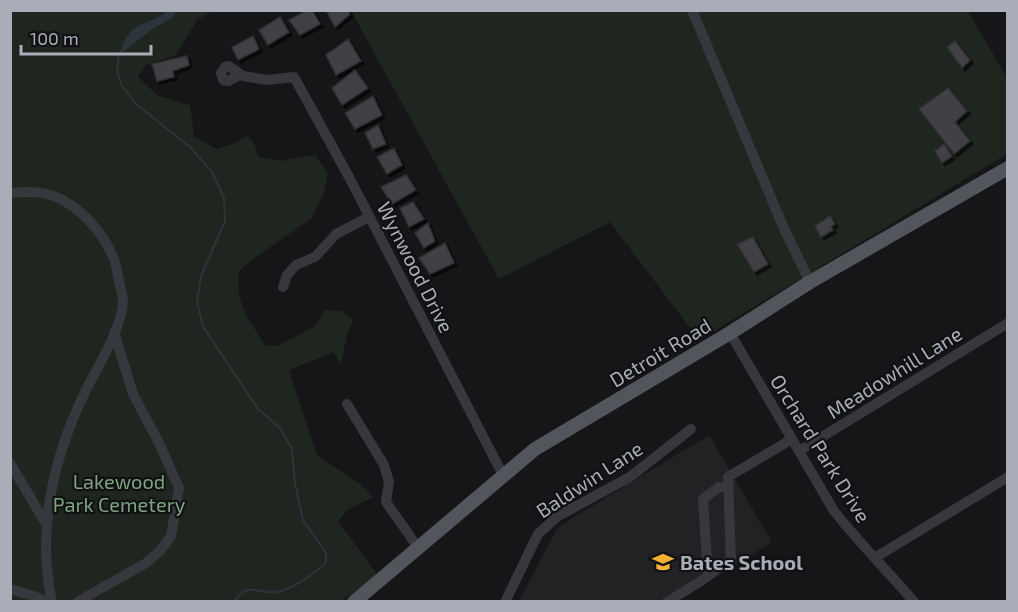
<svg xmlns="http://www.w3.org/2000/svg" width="1018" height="612" viewBox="0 0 1018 612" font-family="'Exo 2',sans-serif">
<defs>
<filter id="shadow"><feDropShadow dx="3" dy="3" stdDeviation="0" flood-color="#0009"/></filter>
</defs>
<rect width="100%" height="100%" fill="#161618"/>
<!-- built -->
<path fill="#222225" d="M 709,435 L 772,542 L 678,601 L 518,602 L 558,527 Z"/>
<!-- green -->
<path fill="#1e261f" d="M 11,11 L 213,11 L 197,20 L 176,55 L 146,65 L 138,77 L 157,95 L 190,105 L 194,136 L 216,149 L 232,144 L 248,136 L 255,145 L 258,157 L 280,161 L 315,155 L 328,173 L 324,193 L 311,219 L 257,256 L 239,271 C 234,301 249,320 265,345 L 277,346 L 314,327 L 325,310 L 342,311 L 353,319 L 346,339 L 341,365 L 334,352 L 289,370 L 317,455 L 360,484 L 373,497 L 347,510 L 338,521 L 378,576 L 342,601 L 11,601 Z
M 351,11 L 968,11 L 1007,78 L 1007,154 L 699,340 L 610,222 L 499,279 Z"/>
<!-- water -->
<path fill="#2c353c" d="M 168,11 L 178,11 L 170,19 L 151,30 L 119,55 C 131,18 143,29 168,11 Z"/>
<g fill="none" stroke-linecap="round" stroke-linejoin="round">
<!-- stream -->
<path stroke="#2c353c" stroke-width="2" d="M 119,54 L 117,72 L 122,86 L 136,104 L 190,147 L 212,172 L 224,198 L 225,221 L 201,276 L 197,302 L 203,327 L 258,409 L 280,428 L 292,449 L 295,483 L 303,520 L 326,553 L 326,563 C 312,574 298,586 281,591 C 262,598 249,578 234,602"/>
</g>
<!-- building -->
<path fill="#404145" stroke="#303034" stroke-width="1.5" filter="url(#shadow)" d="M 308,10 L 312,10 L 320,24 L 300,35 L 289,20 Z
M 326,10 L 348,10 L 350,14 L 335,27 Z
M 280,17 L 289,32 L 268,45 L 259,30 Z
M 253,36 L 259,49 L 238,60 L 232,47 Z
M 348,39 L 361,61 L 336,75 L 326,55 Z
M 955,41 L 970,60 L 962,68 L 947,47 Z
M 187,56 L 189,65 L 173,71 L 174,77 L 157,81 L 152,64 Z
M 355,70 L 368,88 L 342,105 L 332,88 Z
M 948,88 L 967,111 L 955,122 L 970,141 L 954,154 L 919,109 Z
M 373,96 L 382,115 L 355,129 L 345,113 Z
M 378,125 L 386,144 L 373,149 L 365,133 Z
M 944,144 L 952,156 L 942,163 L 935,151 Z
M 394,148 L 402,165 L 387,174 L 377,157 Z
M 406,175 L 416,190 L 392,204 L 381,187 Z
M 413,202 L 424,219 L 409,227 L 400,208 Z
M 830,216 L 835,224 L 831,227 L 833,230 L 821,237 L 815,226 Z
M 428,223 L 435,241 L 424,248 L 415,233 Z
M 753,237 L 768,264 L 754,272 L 737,244 Z
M 445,243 L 454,263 L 430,274 L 419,258 Z"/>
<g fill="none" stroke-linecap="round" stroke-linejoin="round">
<!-- minor -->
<path stroke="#37383d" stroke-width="10" d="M 692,10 L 785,231 L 810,282
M 239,75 L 228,81 L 223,80 L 221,73 L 225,67 L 229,66 L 243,76 L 267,80 L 294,77 L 349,177 L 503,475
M 10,193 C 24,192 38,191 51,195 C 80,205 105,234 115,262 C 117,269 118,277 120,285 C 121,290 123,297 123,302 C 121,330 98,366 86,390 C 54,455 36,530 52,602
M 283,287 L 287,275 L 296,265 L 315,257 L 336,234 L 369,217
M 730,333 L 834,511 C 859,543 888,571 914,602
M 347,404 L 384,465 L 389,482 L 386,502 L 419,549
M 799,451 L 1008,323
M 10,463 L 46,524
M 876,557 L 1008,477
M 708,576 L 703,499 L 719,487 L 729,487
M 10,589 L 34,596 L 45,602
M 77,602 L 146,563 L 160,551 L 171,536 L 179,488 L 159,443 L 133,394 L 114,332
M 505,602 L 538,534 L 558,516 L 630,477 L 691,429
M 667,602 L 701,581 L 731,559 L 728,477 L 792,439"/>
<!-- major -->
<path stroke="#53555c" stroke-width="14" d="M 354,602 L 535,449 L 730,333 L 810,282 L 1008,168"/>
</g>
<!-- icons -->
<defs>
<symbol id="school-bare" viewBox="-9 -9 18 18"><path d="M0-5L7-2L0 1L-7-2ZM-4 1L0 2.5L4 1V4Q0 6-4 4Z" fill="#f2b134" stroke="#111113" stroke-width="2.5" paint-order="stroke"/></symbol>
</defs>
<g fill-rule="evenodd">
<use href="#school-bare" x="648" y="547" width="30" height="30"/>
</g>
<g text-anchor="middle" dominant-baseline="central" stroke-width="4.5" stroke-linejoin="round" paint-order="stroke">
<!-- street labels -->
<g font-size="20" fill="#a8adb8" stroke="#111113">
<text transform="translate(416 267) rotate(63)">Wynwood Drive</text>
<text transform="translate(660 352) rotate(-31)">Detroit Road</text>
<text transform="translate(894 372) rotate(-32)">Meadowhill Lane</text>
<text transform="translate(821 448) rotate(58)">Orchard Park Drive</text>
<text transform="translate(589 479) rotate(-33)">Baldwin Lane</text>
</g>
<!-- park labels -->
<g font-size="20" fill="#7fa381" stroke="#111113">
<text x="119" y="481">Lakewood<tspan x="119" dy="23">Park Cemetery</tspan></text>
</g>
<!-- poi labels -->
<g font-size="20" font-weight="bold" fill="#a8adb8" stroke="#111113" text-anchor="start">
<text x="680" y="562">Bates School</text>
</g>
</g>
<!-- border -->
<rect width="1018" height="612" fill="none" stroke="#a8adb8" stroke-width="24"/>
<!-- scale -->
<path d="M21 45v9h130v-9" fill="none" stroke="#a8adb8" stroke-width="3"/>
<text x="30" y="45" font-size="18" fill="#a8adb8" stroke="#111113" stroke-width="4.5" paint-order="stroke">100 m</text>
</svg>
